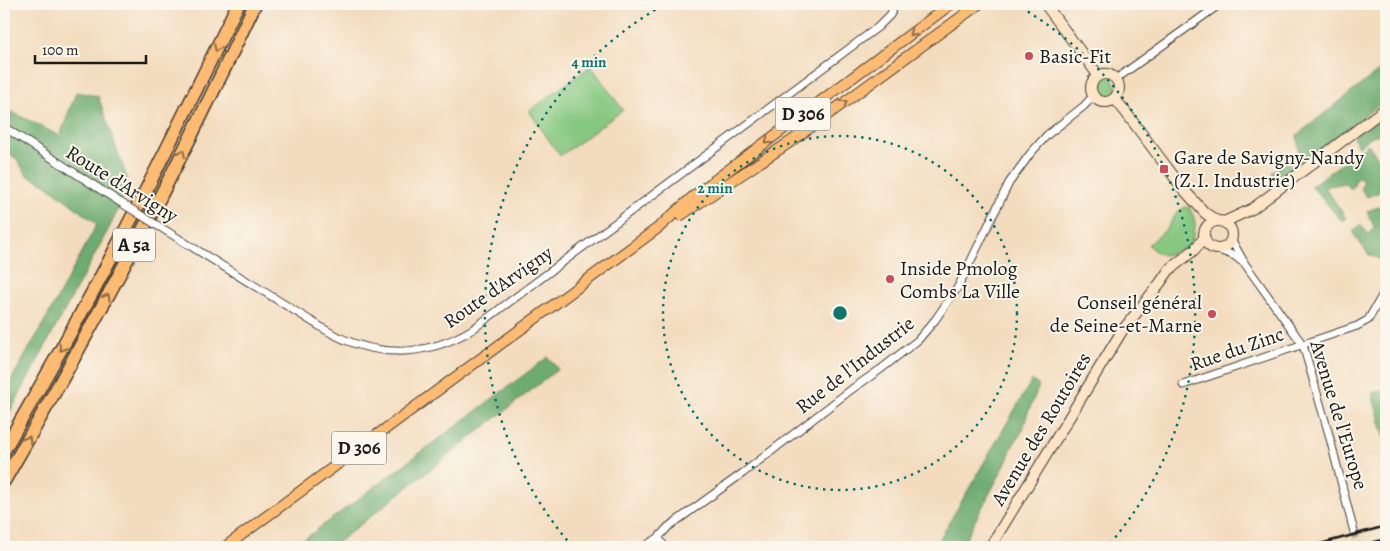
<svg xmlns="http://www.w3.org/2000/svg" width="1390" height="551" viewBox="0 0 1390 551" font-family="Alegreya,serif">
<rect width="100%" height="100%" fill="#fbf7ec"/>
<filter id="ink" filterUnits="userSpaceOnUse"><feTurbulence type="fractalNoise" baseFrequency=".02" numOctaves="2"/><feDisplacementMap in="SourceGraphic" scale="10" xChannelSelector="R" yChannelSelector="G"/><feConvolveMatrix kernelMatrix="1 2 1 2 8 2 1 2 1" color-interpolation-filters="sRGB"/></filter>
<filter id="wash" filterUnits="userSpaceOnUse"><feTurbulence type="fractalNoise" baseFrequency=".0096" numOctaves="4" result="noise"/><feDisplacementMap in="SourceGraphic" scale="20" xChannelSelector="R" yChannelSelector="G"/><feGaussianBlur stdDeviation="1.12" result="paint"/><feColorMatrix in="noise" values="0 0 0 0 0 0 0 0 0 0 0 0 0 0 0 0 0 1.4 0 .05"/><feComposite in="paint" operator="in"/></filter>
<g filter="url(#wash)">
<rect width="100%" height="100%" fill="#f3dcbd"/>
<!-- green -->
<path fill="#87c881" stroke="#52724e" d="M 591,66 L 623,110 L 560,156 L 529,111 Z
M1094 88a11 11 0 1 1 22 0a11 11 0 1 1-22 0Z
M 1185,207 L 1189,208 C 1198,221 1196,232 1189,246 C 1169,252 1166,263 1148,245 L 1167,229 L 1176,213 Z"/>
<!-- forest -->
<path fill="#6dac6f" stroke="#446446" d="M 1386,65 L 1386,100 L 1304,161 L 1276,177 L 1273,176 L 1272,172 L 1299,151 L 1297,135 Z
M 76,92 L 98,96 L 127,178 C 124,197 117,213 108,230 L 4,423 L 4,393 L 56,301 L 97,224 L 45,184 L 27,175 L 16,158 L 4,152 L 4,108 L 60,136 Z
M 1383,116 L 1386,116 L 1386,135 C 1375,132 1367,139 1359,146 L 1353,137 Z
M 1368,144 L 1386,168 L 1386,257 L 1382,260 L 1369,255 L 1354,235 L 1354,230 L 1360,225 L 1369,235 L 1374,227 L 1367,211 L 1383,205 L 1385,199 L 1382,193 L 1379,192 L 1367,197 L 1362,191 L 1361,187 L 1363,183 L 1362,179 L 1359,177 L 1355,180 L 1354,186 L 1351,189 L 1345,183 L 1325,187 L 1346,218 L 1342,221 L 1311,186 Z
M 548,357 L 558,369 L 332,547 L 294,547 Z
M 1032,380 L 1039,386 L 1027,415 L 1023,430 L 1012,447 L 1007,461 L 969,532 L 963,547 L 935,547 Z
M 1386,388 L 1386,521 L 1385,521 L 1382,516 L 1385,440 L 1372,394 Z"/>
</g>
<g filter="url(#ink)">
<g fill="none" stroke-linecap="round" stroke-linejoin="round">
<!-- street-tunnel -->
<path stroke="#c8b69d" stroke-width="7" stroke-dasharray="7 3.5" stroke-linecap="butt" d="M 1354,532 L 1358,547"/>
<defs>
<path id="street" d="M 1116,79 L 1220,4
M 4,127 L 115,199
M 168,232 L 324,329 C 372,358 424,359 473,329 L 878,27 L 890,15 L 896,4
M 1231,239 L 1245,264 L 1303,345 L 1328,431 L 1354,532
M 1216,249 L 1235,256 L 1241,261
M 1183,385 L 1357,326 L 1368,320 L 1386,289
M 658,538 L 665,547
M 643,547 L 658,538 L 668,527 L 743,473 L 852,389 L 881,369 L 918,340 L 935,320 L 958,287 L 1009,183 L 1030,154 L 1047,135 L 1084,106 L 1093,96"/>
<path id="secondary" d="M 1045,4 L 1098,75
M1091 88a14 14 0 1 1 28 0a14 14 0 1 1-28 0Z
M 1115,99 L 1124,110 L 1184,190 L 1205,213 L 1217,221
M1204 235a14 14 0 1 1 28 0a14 14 0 1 1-28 0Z
M 1224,222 L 1252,209 L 1386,108
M 990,547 L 1122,331 L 1160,283 L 1169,270 L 1194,250 L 1204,238"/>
<path id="primary" d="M 681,215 L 793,140 L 979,4
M 225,547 L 658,228 L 695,195 L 951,4"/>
<path id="highway" d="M 4,450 C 43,382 82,314 118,244 C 160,165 199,84 238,4
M 4,481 C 94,326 179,167 255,4"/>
</defs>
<!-- street casing -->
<use href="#street" stroke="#3c3934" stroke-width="9"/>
<!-- secondary casing -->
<use href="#secondary" stroke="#3c3934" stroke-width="12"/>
<!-- primary casing -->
<use href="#primary" stroke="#3c3934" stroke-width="12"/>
<!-- highway casing -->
<use href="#highway" stroke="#3c3934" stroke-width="15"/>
<!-- street -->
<use href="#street" stroke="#fff" stroke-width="7"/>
<!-- secondary -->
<use href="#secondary" stroke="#ffe4c6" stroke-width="10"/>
<!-- primary -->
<use href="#primary" stroke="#ffbb71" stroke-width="10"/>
<!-- highway -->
<use href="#highway" stroke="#ffbb71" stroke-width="12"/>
<!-- rail -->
<path stroke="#1c1c1c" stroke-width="2.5" d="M 1309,547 L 1386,526
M 1356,547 L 1386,539"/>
<defs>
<path id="street-bridge" d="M 115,199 L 168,232"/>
</defs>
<!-- street-bridge casing -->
<use href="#street-bridge" stroke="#3c3934" stroke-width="9" stroke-linecap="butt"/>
<!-- street-bridge -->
<use href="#street-bridge" stroke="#fff" stroke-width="7"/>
</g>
<!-- one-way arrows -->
<defs><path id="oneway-chevron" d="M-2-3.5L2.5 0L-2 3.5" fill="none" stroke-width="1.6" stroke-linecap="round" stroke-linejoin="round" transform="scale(1.25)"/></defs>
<g stroke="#8e6c46">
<use href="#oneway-chevron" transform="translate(912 33) rotate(143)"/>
<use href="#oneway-chevron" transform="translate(217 48) rotate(116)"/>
<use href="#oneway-chevron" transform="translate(844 103) rotate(-37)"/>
<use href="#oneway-chevron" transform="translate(768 141) rotate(143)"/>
<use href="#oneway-chevron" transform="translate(182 153) rotate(-63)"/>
<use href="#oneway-chevron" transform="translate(107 297) rotate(-62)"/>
<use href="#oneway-chevron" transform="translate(62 348) rotate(120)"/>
<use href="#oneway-chevron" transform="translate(28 439) rotate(-60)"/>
</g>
</g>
<!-- distance rings -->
<g fill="none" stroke="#0f766e" stroke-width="2.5" stroke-dasharray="2.5 5">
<circle cx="840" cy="313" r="177"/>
<path d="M572 546A355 355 0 0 1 665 4M1015 4A355 355 0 0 1 1108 546"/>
</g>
<!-- markers -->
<g fill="#d1495b" stroke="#fbf7ec" stroke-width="2">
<circle cx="1029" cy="56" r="5"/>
<rect x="1159" y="164" width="10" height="10" rx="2.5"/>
<circle cx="890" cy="279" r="5"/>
<circle cx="1212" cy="314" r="5"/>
</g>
<g text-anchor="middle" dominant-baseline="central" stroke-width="4" stroke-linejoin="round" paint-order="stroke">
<!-- shield labels -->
<g fill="#fbf7ec" stroke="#5f5e5a" stroke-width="1">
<rect x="775.5" y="97.5" width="55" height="33" rx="4"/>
<rect x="113" y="228.5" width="42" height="33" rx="4"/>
<rect x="331.5" y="431.5" width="55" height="33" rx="4"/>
</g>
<g font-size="19" font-weight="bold" fill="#1c1c1c">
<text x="803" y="114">D 306</text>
<text x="134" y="245">A 5a</text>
<text x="359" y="448">D 306</text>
</g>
<!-- poi labels -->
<g font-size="20" fill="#1c1c1c" stroke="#fbf7ec" text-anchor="start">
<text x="1039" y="56">Basic-Fit</text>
<text x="1174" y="157">Gare de Savigny-Nandy<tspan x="1174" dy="23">(Z.I. Industrie)</tspan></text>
<text x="900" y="268">Inside Pmolog<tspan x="900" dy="23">Combs La Ville</tspan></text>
<text x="1202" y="302" text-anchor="end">Conseil général<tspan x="1202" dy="23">de Seine-et-Marne</tspan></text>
</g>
<!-- street labels -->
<g font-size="20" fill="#1c1c1c" stroke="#fbf7ec">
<text transform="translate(122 184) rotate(32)">Route d'Arvigny</text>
<text transform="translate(498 287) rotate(-35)">Route d'Arvigny</text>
<text transform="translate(1237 349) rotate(-19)">Rue du Zinc</text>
<text transform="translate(855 365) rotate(-38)">Rue de l'Industrie</text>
<text transform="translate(1339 415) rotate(73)">Avenue de l'Europe</text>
<text transform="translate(1041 429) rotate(-59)">Avenue des Routoires</text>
</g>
</g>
<circle cx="840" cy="313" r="8" fill="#0f766e" stroke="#fbf7ec" stroke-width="2.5"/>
<g font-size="15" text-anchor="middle" font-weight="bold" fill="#0f766e" stroke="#fbf7ec" stroke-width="4" stroke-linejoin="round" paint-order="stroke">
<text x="589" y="67">4 min</text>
<text x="715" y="193">2 min</text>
</g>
<!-- margin -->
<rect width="1390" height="551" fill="none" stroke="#fbf7ec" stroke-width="20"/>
<!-- scale -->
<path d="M35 55v8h111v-8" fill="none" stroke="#1c1c1c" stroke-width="2.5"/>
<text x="42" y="55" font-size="15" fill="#1c1c1c" stroke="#fbf7ec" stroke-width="4" paint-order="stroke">100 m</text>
</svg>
